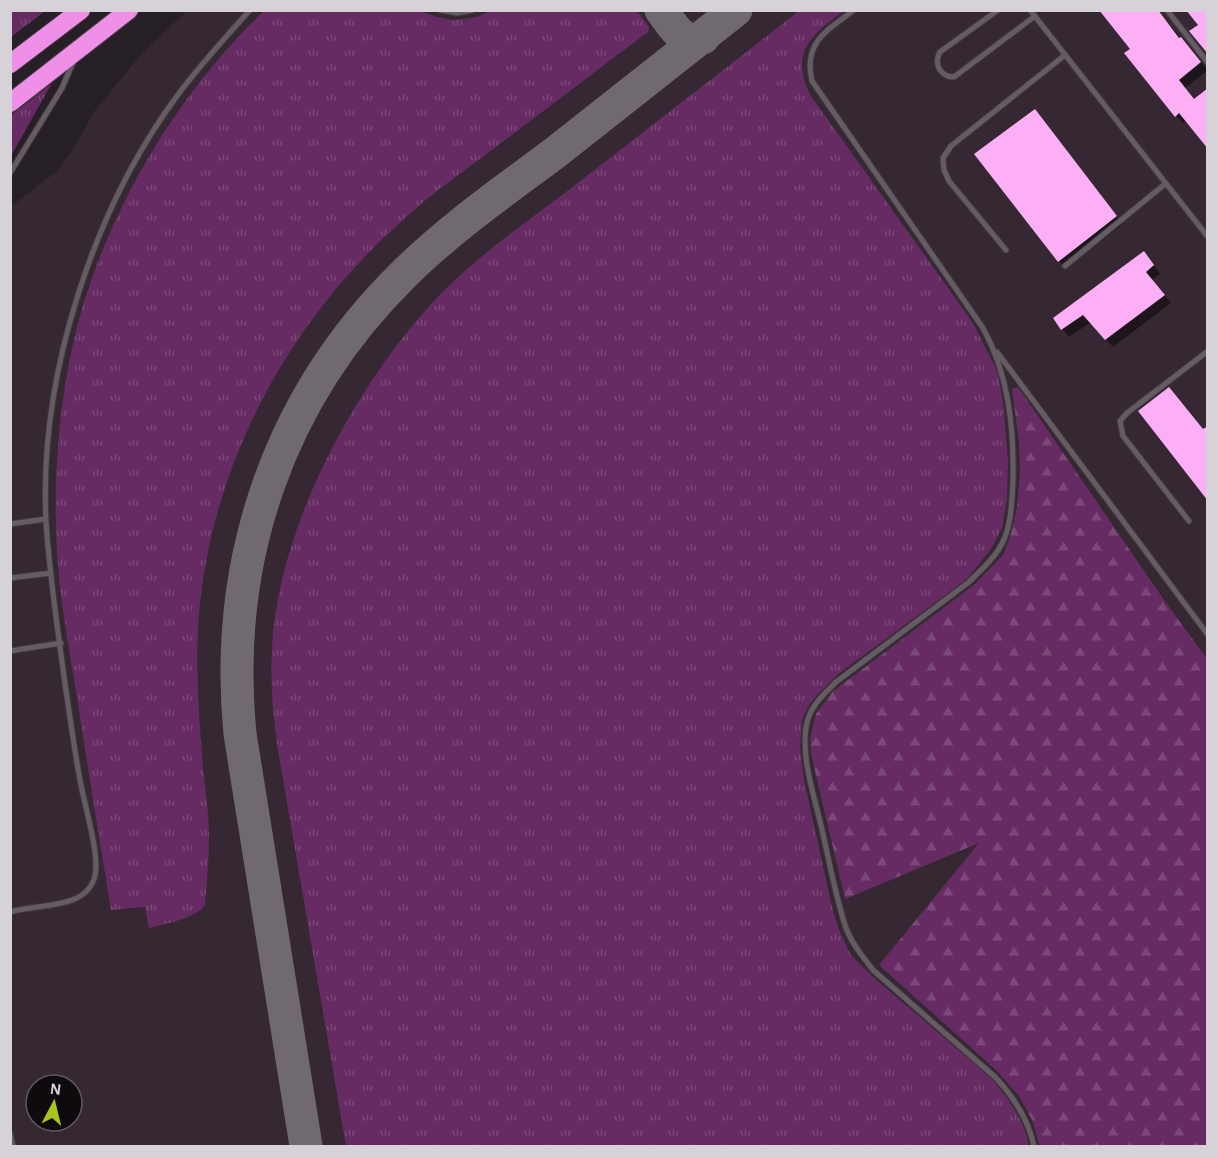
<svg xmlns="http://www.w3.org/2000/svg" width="1218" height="1157" viewBox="0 0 1218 1157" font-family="'Alegreya Sans',sans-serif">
<defs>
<pattern id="grass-tufts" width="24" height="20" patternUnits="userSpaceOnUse" patternTransform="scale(1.5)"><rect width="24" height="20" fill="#662b62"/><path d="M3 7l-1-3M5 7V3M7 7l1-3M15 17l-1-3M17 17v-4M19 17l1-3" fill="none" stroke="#7b4978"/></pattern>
<pattern id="forest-firs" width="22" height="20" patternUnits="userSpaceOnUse" patternTransform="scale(1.5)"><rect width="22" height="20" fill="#662b62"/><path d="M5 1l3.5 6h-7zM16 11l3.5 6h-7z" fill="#7b4978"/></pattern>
</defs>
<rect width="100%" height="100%" fill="#271f26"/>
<!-- built -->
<path fill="#352833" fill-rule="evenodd" d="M 188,10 L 1207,11 L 1207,1146 L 11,1146 L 11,206 L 56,172 L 75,147 L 93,113 L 143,52 ZM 36,1085 L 72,1085 L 72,1121 L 36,1121 Z"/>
<!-- grass -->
<path fill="url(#grass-tufts)" d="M 11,10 L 45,10 L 45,11 L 11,37 Z
M 800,10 L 844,11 C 810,35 789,54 811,96 L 973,323 L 998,373 L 1004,409 L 1008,461 L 1007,500 L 1002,528 L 991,549 L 967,579 L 837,675 L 817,695 L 809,705 L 802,720 L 800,747 L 804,780 L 833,911 L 841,935 L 851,955 L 873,977 L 991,1078 C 1009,1099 1024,1120 1029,1146 L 346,1146 L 278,750 C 273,716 270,683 272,649 C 277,530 354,387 434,301 C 475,257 527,222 575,185 C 650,127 725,69 800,10 Z
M 557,11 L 637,11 L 649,27 L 648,32 C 597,70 546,109 496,147 C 465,170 432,193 404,219 C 290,320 212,461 199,614 C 195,666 199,716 203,768 C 205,790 209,813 209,836 C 209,859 207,882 205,905 C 197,918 164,924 149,928 L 145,907 L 111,910 C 99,837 87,764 76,691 C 67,637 57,583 56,528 C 54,442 65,348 96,267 C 132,172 190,81 264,11 L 420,11 L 437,17 L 454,20 L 477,17 L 490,11 Z
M 52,83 L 11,156 L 11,115 Z"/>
<!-- forest -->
<path fill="url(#forest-firs)" d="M 1018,387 L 1164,600 L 1207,659 L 1207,1146 L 1040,1146 L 1032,1120 L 1019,1096 L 996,1070 L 879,965 L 979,843 L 845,899 L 811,754 L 810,738 L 816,714 L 832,692 L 975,584 L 1003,555 L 1010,537 L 1017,507 L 1020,470 L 1019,442 L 1012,389 Z"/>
<!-- shadow -->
<path fill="#0007" d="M 1157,10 L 1208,70 L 1185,88 L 1194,100 L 1187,120 L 1183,123 L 1176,116 L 1132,49 Z
M 1035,111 L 1123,224 L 1066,268 L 1059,261 Z
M 1144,253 L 1160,274 L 1152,280 L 1171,303 L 1113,347 L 1091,322 L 1069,337 L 1055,319 Z"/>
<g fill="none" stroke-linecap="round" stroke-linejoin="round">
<!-- taxiway -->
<path stroke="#706a70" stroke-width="33" d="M 661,10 C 672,24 683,47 703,38
M 306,1146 L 240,734 C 223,561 278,398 403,275 C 449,229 504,191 556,152 C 616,105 676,57 736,10"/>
</g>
<!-- building -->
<path fill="#fdaff5" d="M 1099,10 L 1158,10 L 1179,38 L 1181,37 L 1201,62 L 1179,80 L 1194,99 L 1208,88 L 1208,149 L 1179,113 L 1175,117 L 1124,53 L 1130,49 Z
M 1186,10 L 1208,10 L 1208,54 L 1189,31 L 1198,25 Z
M 1035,109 L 1117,216 L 1058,262 L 974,154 Z
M 1144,251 L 1154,265 L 1146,272 L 1165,295 L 1105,340 L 1083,315 L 1061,330 L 1053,318 Z
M 1169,387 L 1203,429 L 1208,426 L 1208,501 L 1138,411 Z"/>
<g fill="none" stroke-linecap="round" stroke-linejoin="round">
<defs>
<path id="service" d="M 440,10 L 457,13 L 473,10
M 854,10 C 826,31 803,43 812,81 L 983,328 C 1009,375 1014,428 1013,481 C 1012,497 1012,515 1007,531 C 1001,553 984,567 969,582 L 836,682 C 823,695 809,707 806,727 C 801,761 816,801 823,834 C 830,865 836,898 846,928 C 852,944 863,957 873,970 L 995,1077 C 1014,1097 1028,1119 1034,1146
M 998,10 L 940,52 C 933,64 941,77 954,77 L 1035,16
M 1030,10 L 1208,237
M 1167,10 L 1208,63
M 10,173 L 62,88 L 74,60
M 1006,250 L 949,181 L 944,170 L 943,158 L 951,146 L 1065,55
M 1065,266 L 1165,184
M 997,352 L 1208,635
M 1189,521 L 1123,436 L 1120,421 L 1127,413 L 1208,351
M 10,524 L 46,519
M 10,578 L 51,573
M 10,651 L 61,643
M 10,912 C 37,903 86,911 95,876 C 100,855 84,803 80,780 C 74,748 70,716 65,684 C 58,630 49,574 46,520 C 39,378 92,211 177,96 C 199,66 225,38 250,10
M 10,1133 L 13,1146"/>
<path id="motorway" d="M 10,64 L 81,10
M 10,103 L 129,10"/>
</defs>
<!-- service casing -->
<use href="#service" stroke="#40393f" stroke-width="7"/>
<!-- motorway casing -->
<use href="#motorway" stroke="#40393f" stroke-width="20"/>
<!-- service -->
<use href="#service" stroke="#655b63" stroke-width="5"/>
<!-- motorway -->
<use href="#motorway" stroke="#ef8fe7" stroke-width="18"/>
</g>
<!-- border -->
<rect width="1218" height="1157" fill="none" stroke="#d7d2d7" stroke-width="24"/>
<!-- north arrow -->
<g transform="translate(54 1103) rotate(7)"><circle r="28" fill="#0e0a0e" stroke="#5e5a5e" stroke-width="1.5"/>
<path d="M0-4.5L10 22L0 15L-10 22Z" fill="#a9c71a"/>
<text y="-9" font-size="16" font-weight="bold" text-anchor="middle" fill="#d7d2d7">N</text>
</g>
</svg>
